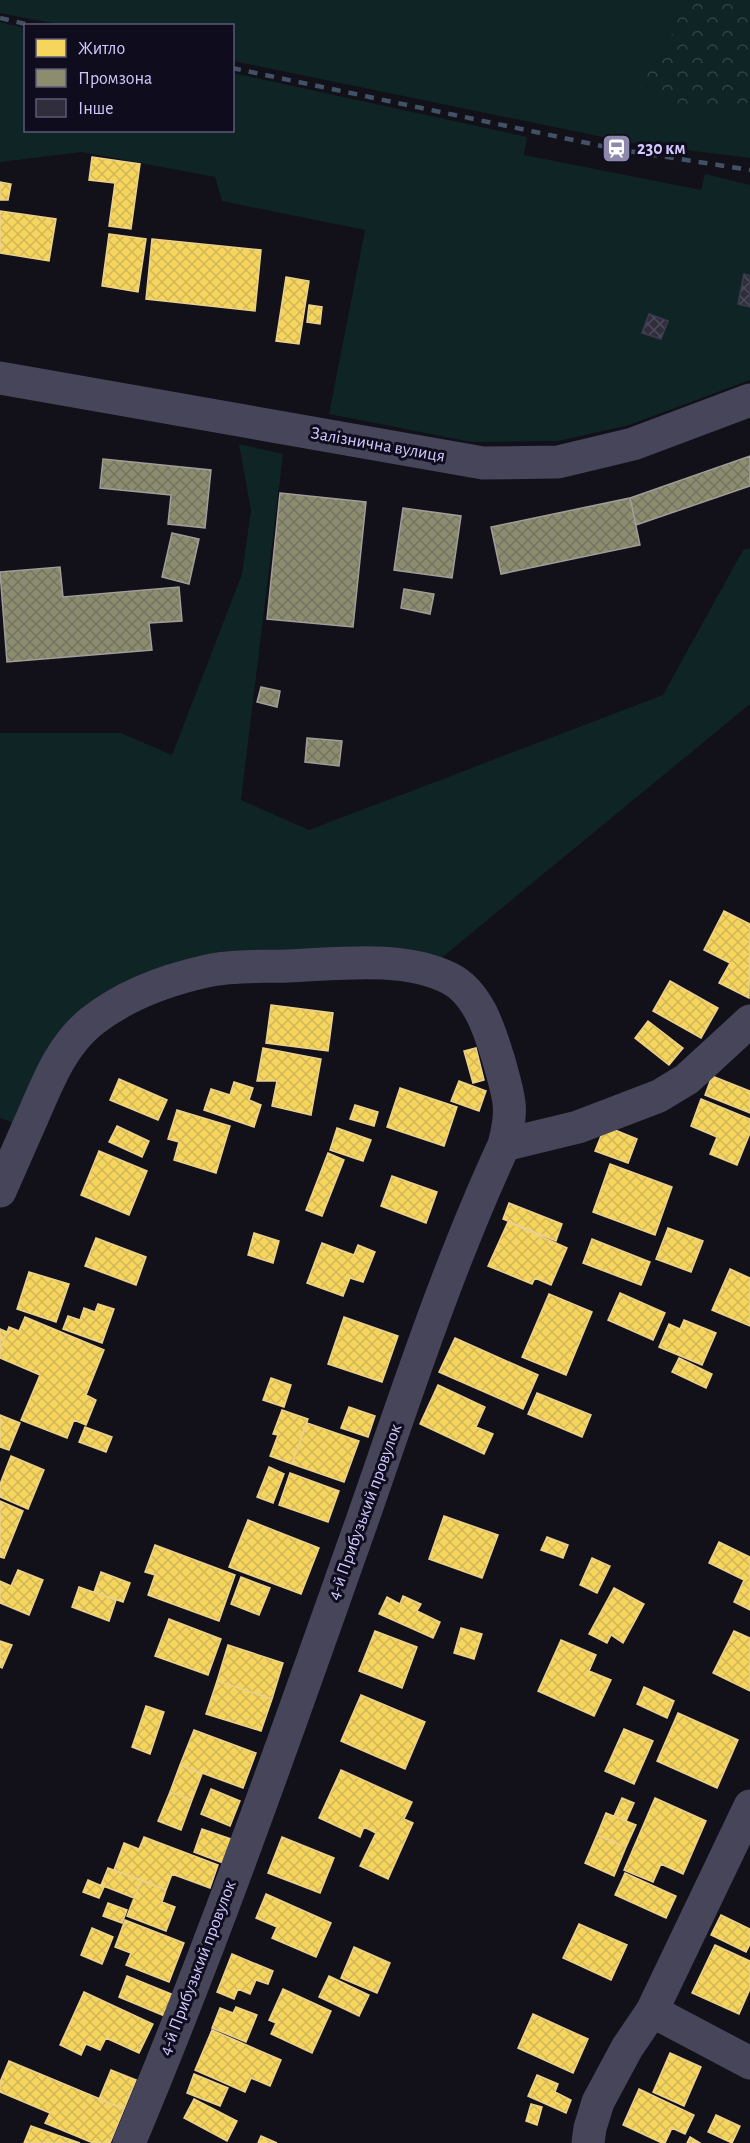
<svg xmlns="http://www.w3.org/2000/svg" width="750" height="2143" viewBox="0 0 750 2143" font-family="'Alegreya Sans',sans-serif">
<defs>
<pattern id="forest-crowns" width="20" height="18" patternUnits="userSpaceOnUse" patternTransform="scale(1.5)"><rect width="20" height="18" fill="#0f2425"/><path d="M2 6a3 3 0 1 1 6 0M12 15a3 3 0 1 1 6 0" fill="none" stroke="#314246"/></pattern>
<pattern id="homes-cross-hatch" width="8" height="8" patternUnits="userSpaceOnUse" patternTransform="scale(1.5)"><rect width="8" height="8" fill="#f6d55c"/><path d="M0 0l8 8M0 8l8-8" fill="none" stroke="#d1b659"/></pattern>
<pattern id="industry-cross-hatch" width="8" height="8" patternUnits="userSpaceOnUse" patternTransform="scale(1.5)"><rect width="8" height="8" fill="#8c8c6e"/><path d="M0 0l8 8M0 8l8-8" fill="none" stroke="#757464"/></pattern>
<pattern id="building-cross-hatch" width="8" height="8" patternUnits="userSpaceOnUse" patternTransform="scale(1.5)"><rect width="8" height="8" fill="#302d3c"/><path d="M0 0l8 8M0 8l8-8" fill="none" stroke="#4d4a59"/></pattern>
</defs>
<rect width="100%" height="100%" fill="#121019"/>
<!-- green -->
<path fill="#0f2425" d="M 0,0 L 750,0 L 750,158 L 637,144 L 233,61 L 232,26 L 62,25 L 0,13 Z
M 0,22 L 25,28 L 26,130 L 232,130 L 233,73 L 527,137 L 524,155 L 701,190 L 705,174 L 750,185 L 750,380 L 629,425 L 558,441 L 471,442 L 329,414 L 365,230 L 222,201 L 215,177 L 82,152 L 0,162 Z
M 239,444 L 283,454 L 241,800 L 309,830 L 663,695 L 743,550 L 750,548 L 750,704 L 434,964 L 390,956 L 112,999 L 19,1125 L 0,1118 L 0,733 L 121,733 L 172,755 L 242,574 L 251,510 Z"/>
<!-- forest -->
<path fill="url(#forest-crowns)" d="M 674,0 L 750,0 L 750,102 L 733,106 L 666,103 L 647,93 L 638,83 L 636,68 L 655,53 L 666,48 C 675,32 676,20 672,2 Z"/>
<!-- homes -->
<path fill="url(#homes-cross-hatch)" stroke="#ebd18d" stroke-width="1.5" d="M 92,157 L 140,164 L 131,229 L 109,226 L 115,183 L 89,180 Z
M 0,182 L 11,184 L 8,200 L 0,200 Z
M 0,211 L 56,219 L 49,261 L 0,253 Z
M 109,234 L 146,239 L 138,292 L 102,286 Z
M 152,239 L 261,250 L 255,311 L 146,299 Z
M 286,277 L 309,281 L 299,344 L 276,341 Z
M 309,305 L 322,307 L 320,324 L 307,322 Z
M 724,911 L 750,924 L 749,998 L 719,983 L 730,963 L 704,950 Z
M 670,981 L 718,1008 L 701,1038 L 653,1011 Z
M 271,1005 L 333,1013 L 328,1051 L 266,1043 Z
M 648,1021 L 683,1048 L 669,1065 L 635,1038 Z
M 263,1048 L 321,1059 L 311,1115 L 272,1106 L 277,1081 L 257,1081 Z
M 476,1048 L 484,1080 L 473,1083 L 464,1051 Z
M 712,1076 L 750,1091 L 750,1113 L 705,1095 Z
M 119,1079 L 167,1100 L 158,1120 L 110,1100 Z
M 459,1081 L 486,1091 L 479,1111 L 451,1101 Z
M 234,1082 L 253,1088 L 249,1100 L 261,1105 L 254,1127 L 204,1110 L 211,1089 L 230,1095 Z
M 400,1088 L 457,1107 L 444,1146 L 387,1127 Z
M 701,1099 L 750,1119 L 750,1133 L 737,1165 L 710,1154 L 717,1137 L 691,1126 Z
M 355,1105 L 378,1112 L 374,1126 L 350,1119 Z
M 177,1110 L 230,1126 L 216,1173 L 174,1160 L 179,1142 L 168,1139 Z
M 117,1126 L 149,1141 L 142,1157 L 109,1142 Z
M 605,1126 L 637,1139 L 628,1163 L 595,1151 Z
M 337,1128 L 371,1140 L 363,1161 L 330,1150 Z
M 99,1151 L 147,1171 L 129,1215 L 81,1195 Z
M 328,1153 L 344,1160 L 322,1216 L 306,1210 Z
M 610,1164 L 672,1187 L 655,1235 L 593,1212 Z
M 392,1176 L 437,1192 L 426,1223 L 381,1206 Z
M 509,1203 L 562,1224 L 556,1241 L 503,1219 Z
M 508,1222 L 567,1248 L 551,1285 L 535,1278 L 532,1284 L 488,1266 Z
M 668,1228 L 703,1241 L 691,1272 L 656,1259 Z
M 254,1233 L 279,1241 L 273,1263 L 248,1255 Z
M 96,1238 L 146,1257 L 136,1285 L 85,1266 Z
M 592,1239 L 650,1262 L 641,1285 L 583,1263 Z
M 322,1243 L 354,1255 L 358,1245 L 375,1252 L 363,1282 L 350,1278 L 343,1296 L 307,1283 Z
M 730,1269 L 750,1278 L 750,1326 L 712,1310 Z
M 29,1272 L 69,1284 L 56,1322 L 17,1309 Z
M 620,1293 L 665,1313 L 653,1340 L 608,1320 Z
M 549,1294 L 592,1312 L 566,1375 L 522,1357 Z
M 98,1304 L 114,1309 L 102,1343 L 63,1329 L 68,1316 L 80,1320 L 84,1308 L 95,1312 Z
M 25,1317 L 104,1350 L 86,1395 L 96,1400 L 86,1425 L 74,1420 L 67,1438 L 21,1420 L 40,1375 L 0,1358 L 0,1350 L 9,1327 L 19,1331 Z
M 344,1317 L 398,1336 L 382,1382 L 328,1364 Z
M 684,1320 L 716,1333 L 702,1365 L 659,1347 L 669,1324 L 680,1329 Z
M 0,1329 L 7,1332 L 0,1350 Z
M 455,1338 L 538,1375 L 523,1409 L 439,1372 Z
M 679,1358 L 712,1374 L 706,1388 L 672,1372 Z
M 271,1378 L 291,1385 L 284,1407 L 263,1400 Z
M 438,1385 L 485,1407 L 476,1427 L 493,1434 L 484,1454 L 420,1424 Z
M 537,1393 L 591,1415 L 582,1437 L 528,1414 Z
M 349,1407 L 375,1416 L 368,1437 L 341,1428 Z
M 282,1410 L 308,1419 L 292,1464 L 270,1456 L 278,1435 L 273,1434 Z
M 0,1415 L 20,1423 L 9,1450 L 0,1447 Z
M 307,1423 L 359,1441 L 344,1482 L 292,1464 Z
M 85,1427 L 112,1437 L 106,1452 L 79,1442 Z
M 11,1456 L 44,1470 L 28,1509 L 0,1497 L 0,1484 Z
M 269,1467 L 284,1474 L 273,1503 L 257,1497 Z
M 290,1473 L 339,1491 L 328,1522 L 279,1505 Z
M 0,1501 L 23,1511 L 4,1558 L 0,1557 Z
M 444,1516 L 498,1535 L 482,1578 L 429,1559 Z
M 248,1520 L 319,1548 L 301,1594 L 229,1567 Z
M 547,1537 L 568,1545 L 563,1558 L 541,1550 Z
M 719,1542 L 750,1557 L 750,1610 L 734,1602 L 744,1580 L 709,1563 Z
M 155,1545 L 235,1575 L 219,1621 L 148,1595 L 155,1575 L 145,1572 Z
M 592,1558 L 610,1566 L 597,1593 L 580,1585 Z
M 18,1570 L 43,1580 L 29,1615 L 0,1603 L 0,1581 L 11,1586 Z
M 101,1572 L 130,1583 L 123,1602 L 94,1592 Z
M 241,1577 L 270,1588 L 259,1615 L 231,1604 Z
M 79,1587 L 116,1600 L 109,1621 L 72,1607 Z
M 614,1588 L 644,1604 L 623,1643 L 611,1635 L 607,1643 L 589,1634 Z
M 403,1596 L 421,1604 L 417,1611 L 440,1622 L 433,1638 L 379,1614 L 387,1597 L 400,1604 Z
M 169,1619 L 221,1639 L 208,1675 L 155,1656 Z
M 461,1628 L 482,1634 L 474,1659 L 454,1653 Z
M 375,1631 L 417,1647 L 402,1688 L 359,1671 Z
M 734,1631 L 750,1638 L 750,1691 L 713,1673 Z
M 561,1640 L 596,1655 L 589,1671 L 611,1680 L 594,1716 L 538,1691 Z
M 0,1641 L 12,1645 L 2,1668 L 0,1667 Z
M 228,1645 L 283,1663 L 272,1699 L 217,1681 Z
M 217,1681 L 272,1699 L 261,1731 L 206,1714 Z
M 644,1687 L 674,1701 L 667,1718 L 637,1704 Z
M 361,1695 L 425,1722 L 405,1769 L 341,1741 Z
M 146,1706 L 164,1712 L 150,1754 L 132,1747 Z
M 678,1713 L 738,1740 L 717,1788 L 657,1761 Z
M 624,1729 L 653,1741 L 634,1784 L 605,1771 Z
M 194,1730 L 256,1753 L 243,1788 L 180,1765 Z
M 180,1765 L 202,1774 L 192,1800 L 170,1792 Z
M 341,1770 L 412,1802 L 404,1819 L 413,1823 L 388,1879 L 360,1866 L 376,1833 L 364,1827 L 360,1837 L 319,1818 Z
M 211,1789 L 240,1801 L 230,1826 L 201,1814 Z
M 170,1792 L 192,1800 L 181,1830 L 158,1821 Z
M 622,1798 L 634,1803 L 626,1821 L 614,1816 Z
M 655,1798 L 706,1821 L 683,1874 L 661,1864 L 653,1882 L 624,1870 Z
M 606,1813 L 636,1825 L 626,1847 L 597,1835 Z
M 202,1829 L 231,1839 L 223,1863 L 194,1852 Z
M 597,1835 L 626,1847 L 614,1876 L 585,1863 Z
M 144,1837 L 218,1865 L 210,1888 L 172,1874 L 166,1890 L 114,1870 L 124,1843 L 139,1849 Z
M 282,1837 L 334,1858 L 320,1893 L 268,1873 Z
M 108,1868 L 141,1880 L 134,1898 L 101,1885 Z
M 625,1873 L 676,1896 L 666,1918 L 615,1895 Z
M 88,1880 L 104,1887 L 99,1898 L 83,1892 Z
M 141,1880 L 166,1890 L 162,1902 L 175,1907 L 166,1931 L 127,1916 Z
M 266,1894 L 331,1923 L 316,1957 L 272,1938 L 277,1927 L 256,1918 Z
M 108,1903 L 127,1910 L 122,1923 L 103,1916 Z
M 721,1915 L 750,1929 L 750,1944 L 746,1952 L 711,1935 Z
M 125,1920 L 184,1943 L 169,1982 L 126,1965 L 131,1953 L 115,1947 Z
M 579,1924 L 627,1945 L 611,1980 L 563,1958 Z
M 92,1928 L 113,1937 L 102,1964 L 81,1955 Z
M 715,1945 L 750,1961 L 750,1989 L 739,2014 L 692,1993 Z
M 354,1947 L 390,1963 L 377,1993 L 341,1978 Z
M 232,1954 L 273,1971 L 268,1984 L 256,1980 L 250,1994 L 238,1989 L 234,1999 L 217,1992 Z
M 127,1976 L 176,1996 L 167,2017 L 119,1997 Z
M 329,1976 L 369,1995 L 359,2016 L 319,1997 Z
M 283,1989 L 331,2011 L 312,2053 L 271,2034 L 276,2023 L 269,2020 Z
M 84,1992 L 153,2024 L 139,2053 L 106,2038 L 100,2050 L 86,2044 L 81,2055 L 60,2045 Z
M 236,2007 L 257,2015 L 246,2042 L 212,2028 L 220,2008 L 233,2013 Z
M 533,2014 L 588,2039 L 573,2073 L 518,2048 Z
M 212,2030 L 281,2060 L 270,2086 L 251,2078 L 245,2092 L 195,2070 Z
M 670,2053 L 701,2067 L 684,2106 L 653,2092 Z
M 9,2061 L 124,2109 L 110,2143 L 93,2143 L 45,2123 L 50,2113 L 0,2092 L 0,2082 Z
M 111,2070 L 136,2080 L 124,2109 L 99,2099 Z
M 194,2074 L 228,2088 L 220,2106 L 187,2093 Z
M 537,2075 L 558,2084 L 555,2092 L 571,2100 L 566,2113 L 528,2096 Z
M 639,2089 L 694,2115 L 685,2134 L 672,2128 L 665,2143 L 662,2143 L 623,2125 Z
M 194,2099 L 237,2121 L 227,2141 L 184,2118 Z
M 531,2104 L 542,2107 L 537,2125 L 526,2121 Z
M 716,2115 L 740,2126 L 732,2143 L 708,2132 Z
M 31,2126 L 80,2143 L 24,2143 Z
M 261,2136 L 277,2143 L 258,2143 Z
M 690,2137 L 700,2143 L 687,2143 Z"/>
<!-- industry -->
<path fill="url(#industry-cross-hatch)" stroke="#a19e99" stroke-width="1.5" d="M 750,456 L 750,486 L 636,525 L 630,498 Z
M 103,459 L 211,470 L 205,528 L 168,524 L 171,495 L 100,488 Z
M 280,493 L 366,502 L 353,627 L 267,619 Z
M 630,498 L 640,545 L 501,574 L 491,527 Z
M 403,508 L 461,516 L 452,578 L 394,570 Z
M 172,533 L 199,539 L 189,584 L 162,577 Z
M 60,567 L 63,597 L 179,587 L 182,621 L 149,623 L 152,650 L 7,662 L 0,572 Z
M 404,589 L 434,594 L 430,614 L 401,608 Z
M 261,687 L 280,691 L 277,707 L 257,702 Z
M 307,738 L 342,741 L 339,766 L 305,762 Z"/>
<!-- building -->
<path fill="url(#building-cross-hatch)" stroke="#3e3a4e" stroke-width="1.5" d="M 744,274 L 750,276 L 750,307 L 738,304 Z
M 649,314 L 668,321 L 661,339 L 642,333 Z"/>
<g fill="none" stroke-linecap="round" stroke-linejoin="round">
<!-- minor -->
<path stroke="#47455a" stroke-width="33" d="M 0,378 L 483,463 L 558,462 L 633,444 L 750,400
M 0,1191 C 11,1166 22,1141 33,1116 C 48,1082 61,1046 92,1021 C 125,995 166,980 207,971 C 233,965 262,967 288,966 C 339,964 402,955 449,978 C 479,993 490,1032 499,1061 C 509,1098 514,1107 504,1145
M 652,2011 L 750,2063
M 129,2143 C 215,1939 288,1729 362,1521 C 406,1395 448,1266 504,1145 L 578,1127 L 659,1096 L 687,1079 L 750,1021
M 588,2143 L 590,2128 L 598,2102 L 627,2048 L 652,2011 L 750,1806"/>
<!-- rail -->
<path stroke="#405263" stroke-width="4.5" stroke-dasharray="9 8" stroke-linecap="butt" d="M 0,18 L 34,26
M 232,68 L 616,149 L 750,170"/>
</g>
<!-- icons -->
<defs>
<symbol id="station-square" viewBox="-11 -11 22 22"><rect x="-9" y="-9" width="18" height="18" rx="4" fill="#8e88ae" stroke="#0f0c1d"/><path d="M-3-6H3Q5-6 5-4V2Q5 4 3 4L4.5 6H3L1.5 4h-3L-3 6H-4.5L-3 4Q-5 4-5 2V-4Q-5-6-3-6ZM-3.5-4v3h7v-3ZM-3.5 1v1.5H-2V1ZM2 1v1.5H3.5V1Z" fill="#fff"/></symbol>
</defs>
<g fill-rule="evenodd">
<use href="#station-square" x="600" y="132" width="33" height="33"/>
</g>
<g text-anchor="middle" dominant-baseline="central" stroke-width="6" stroke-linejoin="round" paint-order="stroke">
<!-- poi labels -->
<g font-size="18" font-weight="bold" fill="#d1c9fe" stroke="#0f0c1d" text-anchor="start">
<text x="637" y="149">230 км</text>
</g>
<!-- street labels -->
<g font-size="18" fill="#d1c9fe" stroke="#0f0c1d">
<text transform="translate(378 445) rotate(10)">Залізнична вулиця</text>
<text transform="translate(365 1512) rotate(-70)">4-й Прибузький провулок</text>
<text transform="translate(198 1968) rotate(-69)">4-й Прибузький провулок</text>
</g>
</g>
<!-- legend -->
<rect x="24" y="24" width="210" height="108" fill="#0f0c1d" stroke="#5d5877" stroke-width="1.5"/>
<rect x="36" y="39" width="30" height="18" fill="#f6d55c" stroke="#5d5877" stroke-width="1.5"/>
<text x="78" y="54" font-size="18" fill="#d1c9fe">Житло</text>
<rect x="36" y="69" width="30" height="18" fill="#8c8c6e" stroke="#5d5877" stroke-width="1.5"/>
<text x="78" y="84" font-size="18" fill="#d1c9fe">Промзона</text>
<rect x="36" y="99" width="30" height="18" fill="#302d3c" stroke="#5d5877" stroke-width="1.5"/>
<text x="78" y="114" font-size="18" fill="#d1c9fe">Інше</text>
</svg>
